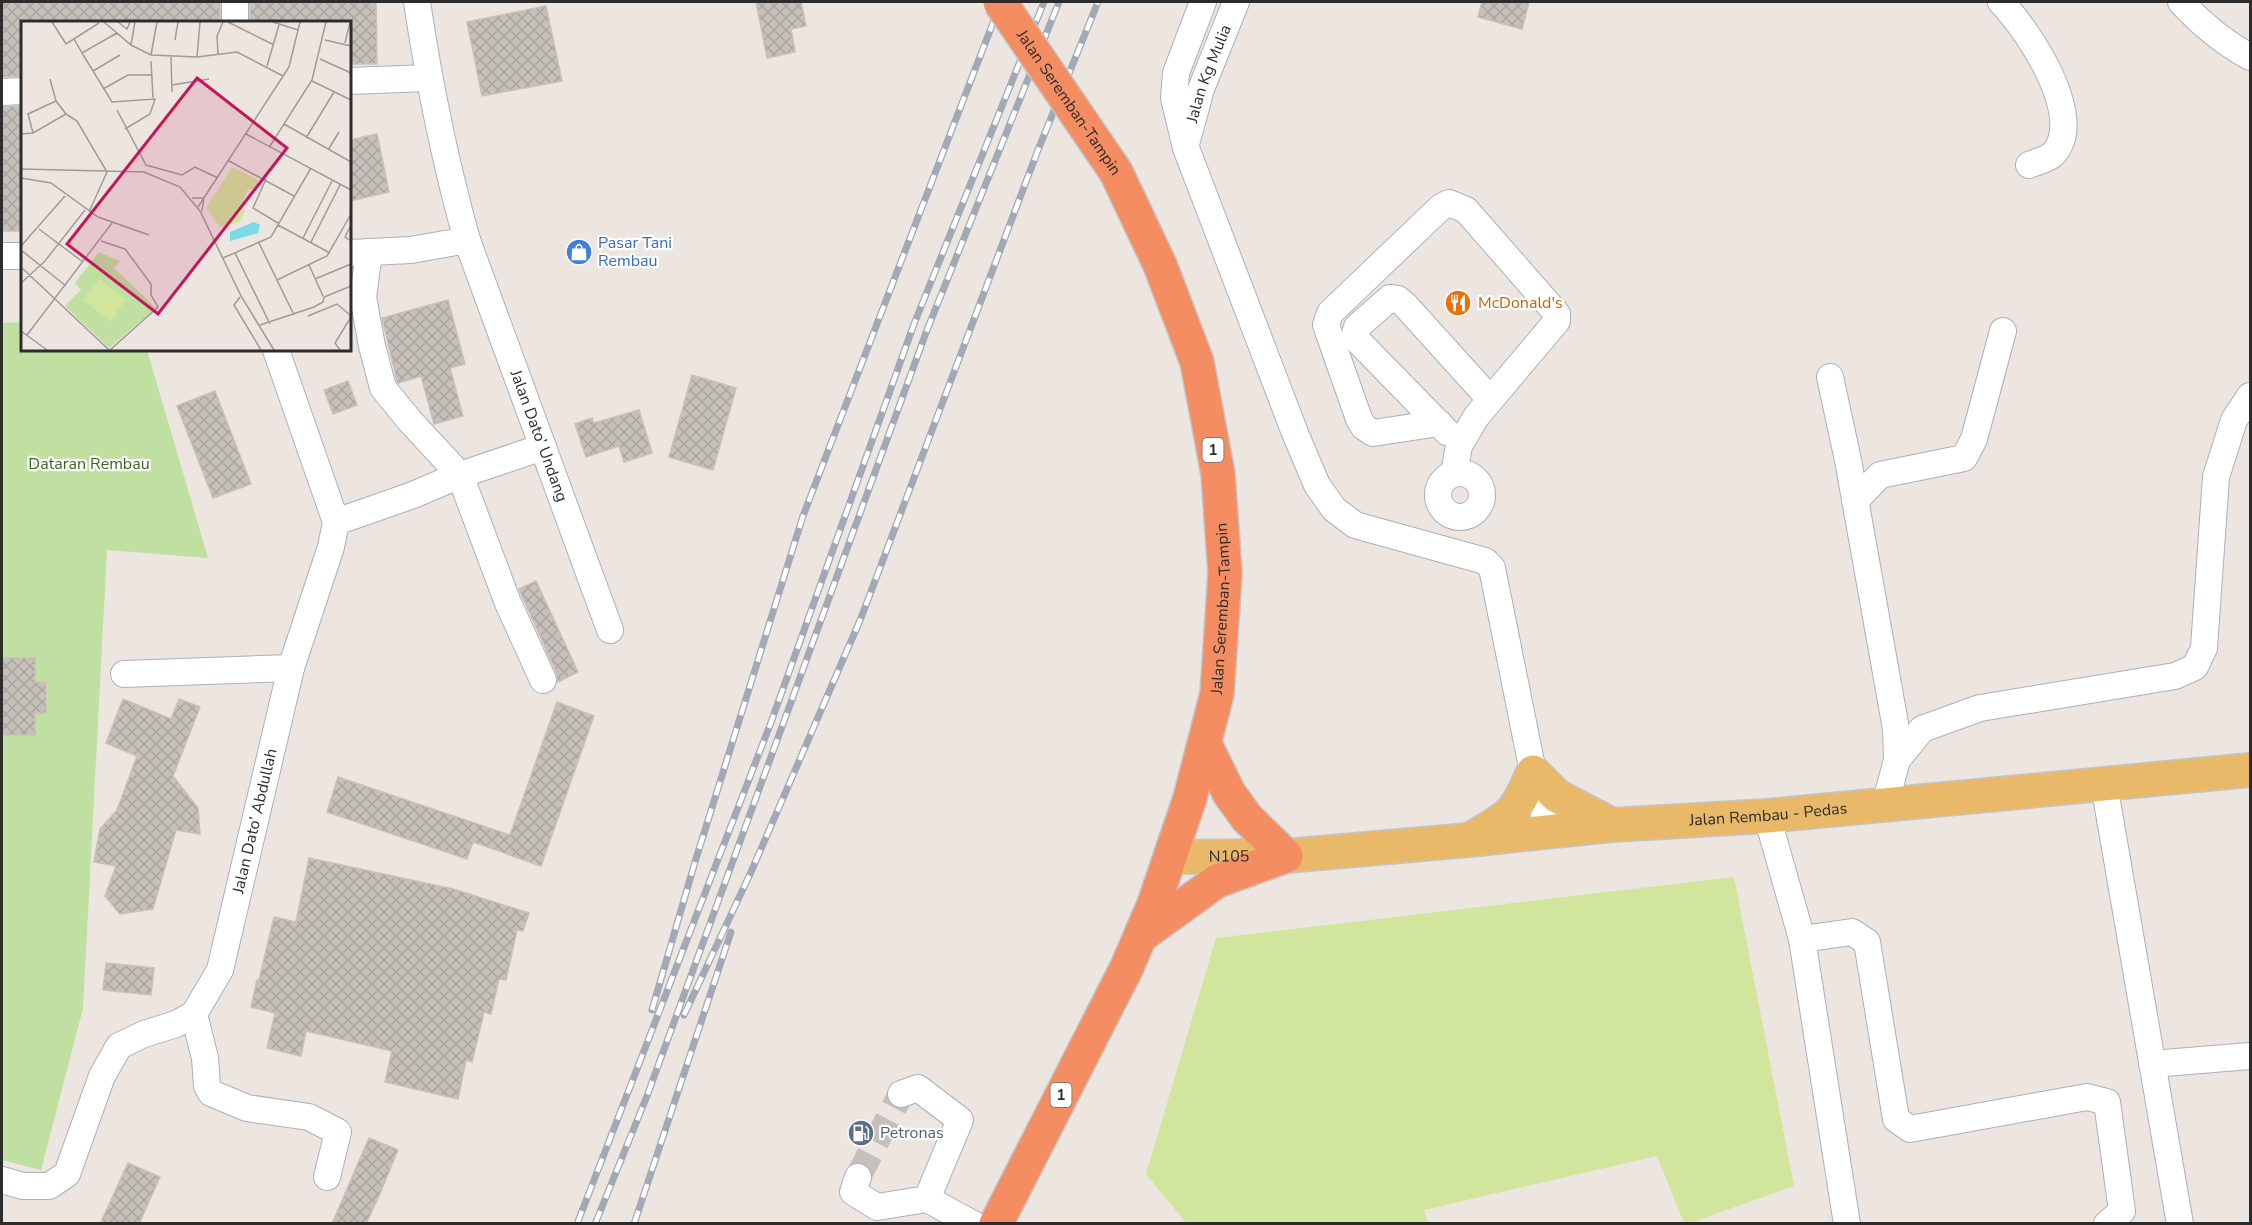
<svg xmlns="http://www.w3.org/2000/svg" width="2252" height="1225" viewBox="0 0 2252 1225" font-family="'Nunito Sans',sans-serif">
<defs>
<pattern id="building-cross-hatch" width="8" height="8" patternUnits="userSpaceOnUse" patternTransform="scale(1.5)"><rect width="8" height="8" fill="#c6c0bb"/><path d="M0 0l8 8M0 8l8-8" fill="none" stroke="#aaa5a1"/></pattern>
</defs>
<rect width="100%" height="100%" fill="#ede5e0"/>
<!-- park -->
<path fill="#bfe0a0" d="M 22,322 L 22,350 L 147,350 L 208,558 L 107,550 L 83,1008 L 41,1170 L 2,1160 L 2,323 Z"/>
<!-- pitch -->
<path fill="#d1e69c" d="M 1734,877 L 1794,1186 L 1690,1223 L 1684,1223 L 1657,1156 L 1424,1210 L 1428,1223 L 1187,1224 L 1146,1174 L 1216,938 Z"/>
<!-- building -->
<path fill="url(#building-cross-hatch)" stroke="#c8c1b9" stroke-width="1.5" d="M 2,2 L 220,2 L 220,22 L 22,22 L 22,76 L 2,77 Z
M 250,2 L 376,2 L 377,64 L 350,64 L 350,22 L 250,22 Z
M 756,2 L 801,2 L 806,26 L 791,29 L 795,52 L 767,58 Z
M 1482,2 L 1529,2 L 1522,29 L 1478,17 Z
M 546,6 L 562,81 L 482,96 L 467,22 Z
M 22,106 L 22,231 L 2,231 L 2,107 Z
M 377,134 L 389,192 L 350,201 L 350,140 Z
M 448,300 L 465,364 L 450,368 L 463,416 L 434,424 L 421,376 L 398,383 L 397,381 L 382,318 Z
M 692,375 L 736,388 L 713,470 L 669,457 Z
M 348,381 L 357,405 L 333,414 L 324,390 Z
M 215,391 L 251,484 L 213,498 L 177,406 Z
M 639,410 L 652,453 L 624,462 L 619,446 L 586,457 L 575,424 L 592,418 L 594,423 Z
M 536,581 L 578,672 L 558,682 L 557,674 L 519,589 Z
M 2,658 L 35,658 L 35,682 L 46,682 L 46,713 L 35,713 L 35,735 L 2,735 Z
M 123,699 L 171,719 L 179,699 L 200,707 L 173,776 L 198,808 L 200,834 L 176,830 L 153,909 L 120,914 L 105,896 L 116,866 L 94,862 L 100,829 L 117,810 L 137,756 L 106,743 Z
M 557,702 L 594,716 L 541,866 L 473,842 L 467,859 L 327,812 L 338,777 L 510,835 Z
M 309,858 L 453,889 L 529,913 L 523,931 L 517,930 L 506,980 L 499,979 L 491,1014 L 484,1012 L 472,1062 L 466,1060 L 458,1099 L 385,1082 L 392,1051 L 306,1031 L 301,1056 L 267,1048 L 275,1013 L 251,1007 L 257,980 L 259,980 L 274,917 L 296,922 Z
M 106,963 L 154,968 L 151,995 L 103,990 Z
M 369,1138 L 398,1150 L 379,1196 L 366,1224 L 332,1224 Z
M 128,1163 L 160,1177 L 139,1224 L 100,1224 Z"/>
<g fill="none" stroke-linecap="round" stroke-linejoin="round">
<!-- minor-tunnel -->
<path stroke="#c6c0bc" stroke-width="26" stroke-dasharray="26 13" stroke-linecap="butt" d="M 858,1177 L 901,1094"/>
<defs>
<g id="minor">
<path d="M 235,2 L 235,22"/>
<path id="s1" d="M 417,2 C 429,82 445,162 467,240 L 610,630"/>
<path d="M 1203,2 L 1176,73 L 1174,98 L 1186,148 L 1295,433 L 1317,485 L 1334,509 L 1355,525 L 1485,561 L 1492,568 L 1533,772 L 1549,832"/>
<path d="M 2001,2 C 2028,30 2086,116 2054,153 C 2049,159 2036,162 2029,165"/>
<path d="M 2181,2 C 2202,25 2223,42 2250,57"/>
<path d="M 350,81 L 428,78"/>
<path d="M 2,92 L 22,91"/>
<path id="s2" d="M 1186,144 L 1201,89 L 1236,2"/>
<path d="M 369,252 L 363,297 L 372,346 L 383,388 L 410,421 L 460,475 L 508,603 L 543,680"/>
<path d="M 350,253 L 411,250 L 467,240"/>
<path d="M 2,256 L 22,256"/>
<path d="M 1830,377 L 1848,460 L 1896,729 L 1897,760 L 1885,805"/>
<path d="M 1439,423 L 1373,433 L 1364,427 L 1359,419 L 1326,325 L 1330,313 L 1441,207 L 1449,203 L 1466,210 L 1557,314 L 1557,321 L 1476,417 L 1459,446 L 1454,473"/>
<path d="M 1447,432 L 1359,342 L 1355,333 L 1357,327 L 1390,298 L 1398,299 L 1405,305 L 1490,399"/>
<circle cx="1460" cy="495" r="22"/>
<path d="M 1855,501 L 1880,475 L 1964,458 L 1974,439 L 2003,331"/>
<path d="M 336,522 L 413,495 L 460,475 L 543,447"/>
<path d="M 124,674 L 291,668"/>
<path d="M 1897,760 L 1922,729 L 1980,708 L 2175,676 L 2195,667 L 2204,648 L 2216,477 L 2234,420 L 2250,396"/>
<path d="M 2104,784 L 2180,1224"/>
<path d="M 1767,816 L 1802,939 L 1847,1224"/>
<path d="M 1802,939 L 1852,932 L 1867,942 L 1896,1119 L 1910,1129 L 2087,1097 L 2107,1102 L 2122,1211 L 2107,1224"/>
<path d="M 194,1014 L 205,1058 L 207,1086 L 211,1093 L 247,1108 L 309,1117 L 338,1132 L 327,1177"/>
<path d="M 2152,1064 L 2250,1056"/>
<path d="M 901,1094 L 918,1088 L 960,1120 L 927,1199"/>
<path d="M 858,1177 L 853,1192 L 877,1207 L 927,1199 L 973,1224"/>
<path id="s3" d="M 2,1180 L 23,1186 L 49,1186 L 67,1174 L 102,1076 L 119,1046 L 144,1034 L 176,1024 L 194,1014 L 220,970 L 291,668 L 331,547 L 336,522 L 276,350"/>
</g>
<g id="major">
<path d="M 1476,836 C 1513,815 1516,812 1533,772 L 1557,796 L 1612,825"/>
<path id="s4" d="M 1172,857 L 1286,856 L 1469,840 L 1612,825 L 1767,816 L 2250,770"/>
</g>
<g id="highway">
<path d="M 1141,936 L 1217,881 L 1286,856 L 1247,818 L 1229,793 L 1205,744"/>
<path id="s5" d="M 996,1224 L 1127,967 L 1154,904 L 1190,798 L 1217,694 L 1225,573 L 1218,474 L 1197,362 L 1160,265 L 1116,172"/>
</g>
</defs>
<!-- minor casing -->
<use href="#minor" stroke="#acb0b8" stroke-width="28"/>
<!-- major casing -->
<use href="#major" stroke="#c4c4c4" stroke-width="36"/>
<!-- highway casing -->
<use href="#highway" stroke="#c4c4c4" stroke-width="36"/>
<!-- minor -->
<use href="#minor" stroke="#fff" stroke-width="26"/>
<!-- major -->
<use href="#major" stroke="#e9b969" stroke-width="33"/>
<!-- highway -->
<use href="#highway" stroke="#f58d63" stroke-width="33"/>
<defs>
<path id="rail" d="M 652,1010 L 695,862 L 803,516 L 1001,2
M 684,1015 L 751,872 L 861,618 L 1038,150 L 1098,2
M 577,1224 L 770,725 L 914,324 L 1044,2
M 595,1224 L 647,1096 L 927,330 L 1059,2
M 634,1224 L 731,932"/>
</defs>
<!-- rail casing -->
<use href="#rail" stroke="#a2a8b5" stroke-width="7"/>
<!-- rail -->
<use href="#rail" stroke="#fff" stroke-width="4.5" stroke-dasharray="14" stroke-linecap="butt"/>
<defs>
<g id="highway-bridge">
<path id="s6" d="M 1000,2 L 1116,172"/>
</g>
</defs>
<!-- highway-bridge casing -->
<use href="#highway-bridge" stroke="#c4c4c4" stroke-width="36" stroke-linecap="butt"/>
<!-- highway-bridge -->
<use href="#highway-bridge" stroke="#f58d63" stroke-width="33"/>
</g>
<!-- icons -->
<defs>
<symbol id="shop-disc" viewBox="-11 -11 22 22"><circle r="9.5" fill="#3f7fe0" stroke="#fff"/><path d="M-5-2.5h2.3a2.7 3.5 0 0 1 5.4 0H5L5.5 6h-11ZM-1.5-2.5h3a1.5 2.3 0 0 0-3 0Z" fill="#fff"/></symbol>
<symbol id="restaurant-disc" viewBox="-11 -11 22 22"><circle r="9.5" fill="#e8710a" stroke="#fff"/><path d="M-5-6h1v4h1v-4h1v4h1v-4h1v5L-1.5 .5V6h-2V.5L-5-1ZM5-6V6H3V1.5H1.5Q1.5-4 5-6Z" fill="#fff"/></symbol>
<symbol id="fuel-disc" viewBox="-11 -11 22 22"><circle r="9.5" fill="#5c6f8a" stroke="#fff"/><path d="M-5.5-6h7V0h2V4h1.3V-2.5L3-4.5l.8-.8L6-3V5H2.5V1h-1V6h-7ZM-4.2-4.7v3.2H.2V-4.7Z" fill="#fff"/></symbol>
</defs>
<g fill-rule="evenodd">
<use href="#shop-disc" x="564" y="237" width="30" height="30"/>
<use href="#restaurant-disc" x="1443" y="288" width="30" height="30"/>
<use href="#fuel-disc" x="846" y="1118" width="30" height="30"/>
</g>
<g text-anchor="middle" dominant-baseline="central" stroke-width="4.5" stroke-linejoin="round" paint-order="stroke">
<!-- shield labels -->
<g fill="#fff" stroke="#6b6b6b" stroke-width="1.5">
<rect x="1202.5" y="438" width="21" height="24" rx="4.5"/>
<rect x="1050.5" y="1083" width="21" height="24" rx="4.5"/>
</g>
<g font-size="15" font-weight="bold" fill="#2c2c2c">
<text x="1213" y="450">1</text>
<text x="1061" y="1095">1</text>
</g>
<!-- street labels -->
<g font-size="16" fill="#2c2c2c" stroke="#fff">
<text stroke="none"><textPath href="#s2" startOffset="74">Jalan Kg Mulia</textPath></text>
<text stroke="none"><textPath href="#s6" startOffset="122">Jalan Seremban-Tampin</textPath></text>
<text stroke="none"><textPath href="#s1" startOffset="452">Jalan Dato’ Undang</textPath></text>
<text stroke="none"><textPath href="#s5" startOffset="662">Jalan Seremban-Tampin</textPath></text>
<text stroke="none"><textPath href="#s4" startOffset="598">Jalan Rembau - Pedas</textPath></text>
<text stroke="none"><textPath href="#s3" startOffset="494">Jalan Dato’ Abdullah</textPath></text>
<text stroke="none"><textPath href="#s4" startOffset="57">N105</textPath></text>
</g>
<!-- shop labels -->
<g font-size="16" fill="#366cbe" stroke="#fff" text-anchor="start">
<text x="598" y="243">Pasar Tani<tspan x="598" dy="18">Rembau</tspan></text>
</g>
<!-- food labels -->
<g font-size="16" fill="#c56008" stroke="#fff" text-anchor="start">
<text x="1478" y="303">McDonald's</text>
</g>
<!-- park labels -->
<g font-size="16" fill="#38661f" stroke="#fff">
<text x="89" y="464">Dataran Rembau</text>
</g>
<!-- service labels -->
<g font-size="16" fill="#4e5e75" stroke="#fff" text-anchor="start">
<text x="880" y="1133">Petronas</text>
</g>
</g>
<!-- overview -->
<g transform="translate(21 21)">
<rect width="330" height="330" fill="#ede5e0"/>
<path d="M 78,231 L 99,240 L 93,247 L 135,287 L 88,327 L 44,285 L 60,269 L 54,262 Z" fill="#bfe0a0"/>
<path d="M 211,146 L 237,159 L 234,169 L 227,168 L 218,187 L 224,190 L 219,201 L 199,206 L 185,187 ZM 79,258 L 104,279 L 90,301 L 62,279 Z" fill="#d1e69c"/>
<path d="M 233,201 L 239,204 L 237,212 L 209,220 L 209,211 Z" fill="#7adae8"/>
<path fill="none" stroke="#a09b98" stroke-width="1.5" d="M 31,1 L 45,23 L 78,2M 83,1 L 110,24 L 130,34 L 176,36 L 216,31 L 262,55M 97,1 L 106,8 L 109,1M 207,1 L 253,24M 252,1 L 277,9M 53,18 L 61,32 L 96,12M 154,19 L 157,1M 304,19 L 330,25M 324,22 L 329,1M 110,24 L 114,1M 61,32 L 91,81 L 134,78 L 129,93 L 104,108M 197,33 L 196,15 L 202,1M 130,34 L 136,1M 150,36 L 151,71M 176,36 L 179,1M 299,38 L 330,52M 130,40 L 132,77M 246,45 L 258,4M 72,50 L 99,34M 29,58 L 35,80M 291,60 L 330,79M 151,64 L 188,58M 82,68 L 107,54 L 130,54M 96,89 L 125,144 L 161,154 L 174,146 L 197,157M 45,93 L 56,100 L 86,151 L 68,191M 263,103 L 330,141M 12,112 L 7,93 L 35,80 L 45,93M 0,113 L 12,112 L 45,93M 225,113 L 330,169M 285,117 L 313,71M 249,125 L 291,59 L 305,1M 307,129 L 318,111M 208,140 L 273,175M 0,148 L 123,151 L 159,166 L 179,190 L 220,275 L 253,329M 0,157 L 30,162 L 77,196 L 128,214M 245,158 L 232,187 L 257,202M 171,177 L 183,177 L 181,190M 177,186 L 268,46 L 279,1M 257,204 L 309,232M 330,204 L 324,216 L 330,220M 18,208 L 62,241M 282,217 L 311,160M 80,220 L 104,228 L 130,263 L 130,274 L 137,286 L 89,329M 290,221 L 319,164M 238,222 L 273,294M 0,225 L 44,175M 0,229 L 45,265M 214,232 L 249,303M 202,237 L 250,216 L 290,147M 288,244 L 302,275M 0,246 L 88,329M 294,258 L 330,243M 256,259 L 306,235 L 330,193M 0,262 L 24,240 L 64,189M 219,276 L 213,284 L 240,329M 287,295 L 316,283 L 329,294M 239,304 L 293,286 L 302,281 L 303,276 L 330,265M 0,310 L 26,329M 6,314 L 91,202M 319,329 L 314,322 L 330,296"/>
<path fill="#c2185b" fill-opacity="0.15" stroke="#c2185b" stroke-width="3" d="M 176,57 L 266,127 L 137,293 L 46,223 Z"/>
<rect width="330" height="330" fill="none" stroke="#2c2c2c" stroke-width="3"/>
</g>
<!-- border -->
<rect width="2252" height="1225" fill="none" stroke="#2c2c2c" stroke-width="6"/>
</svg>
